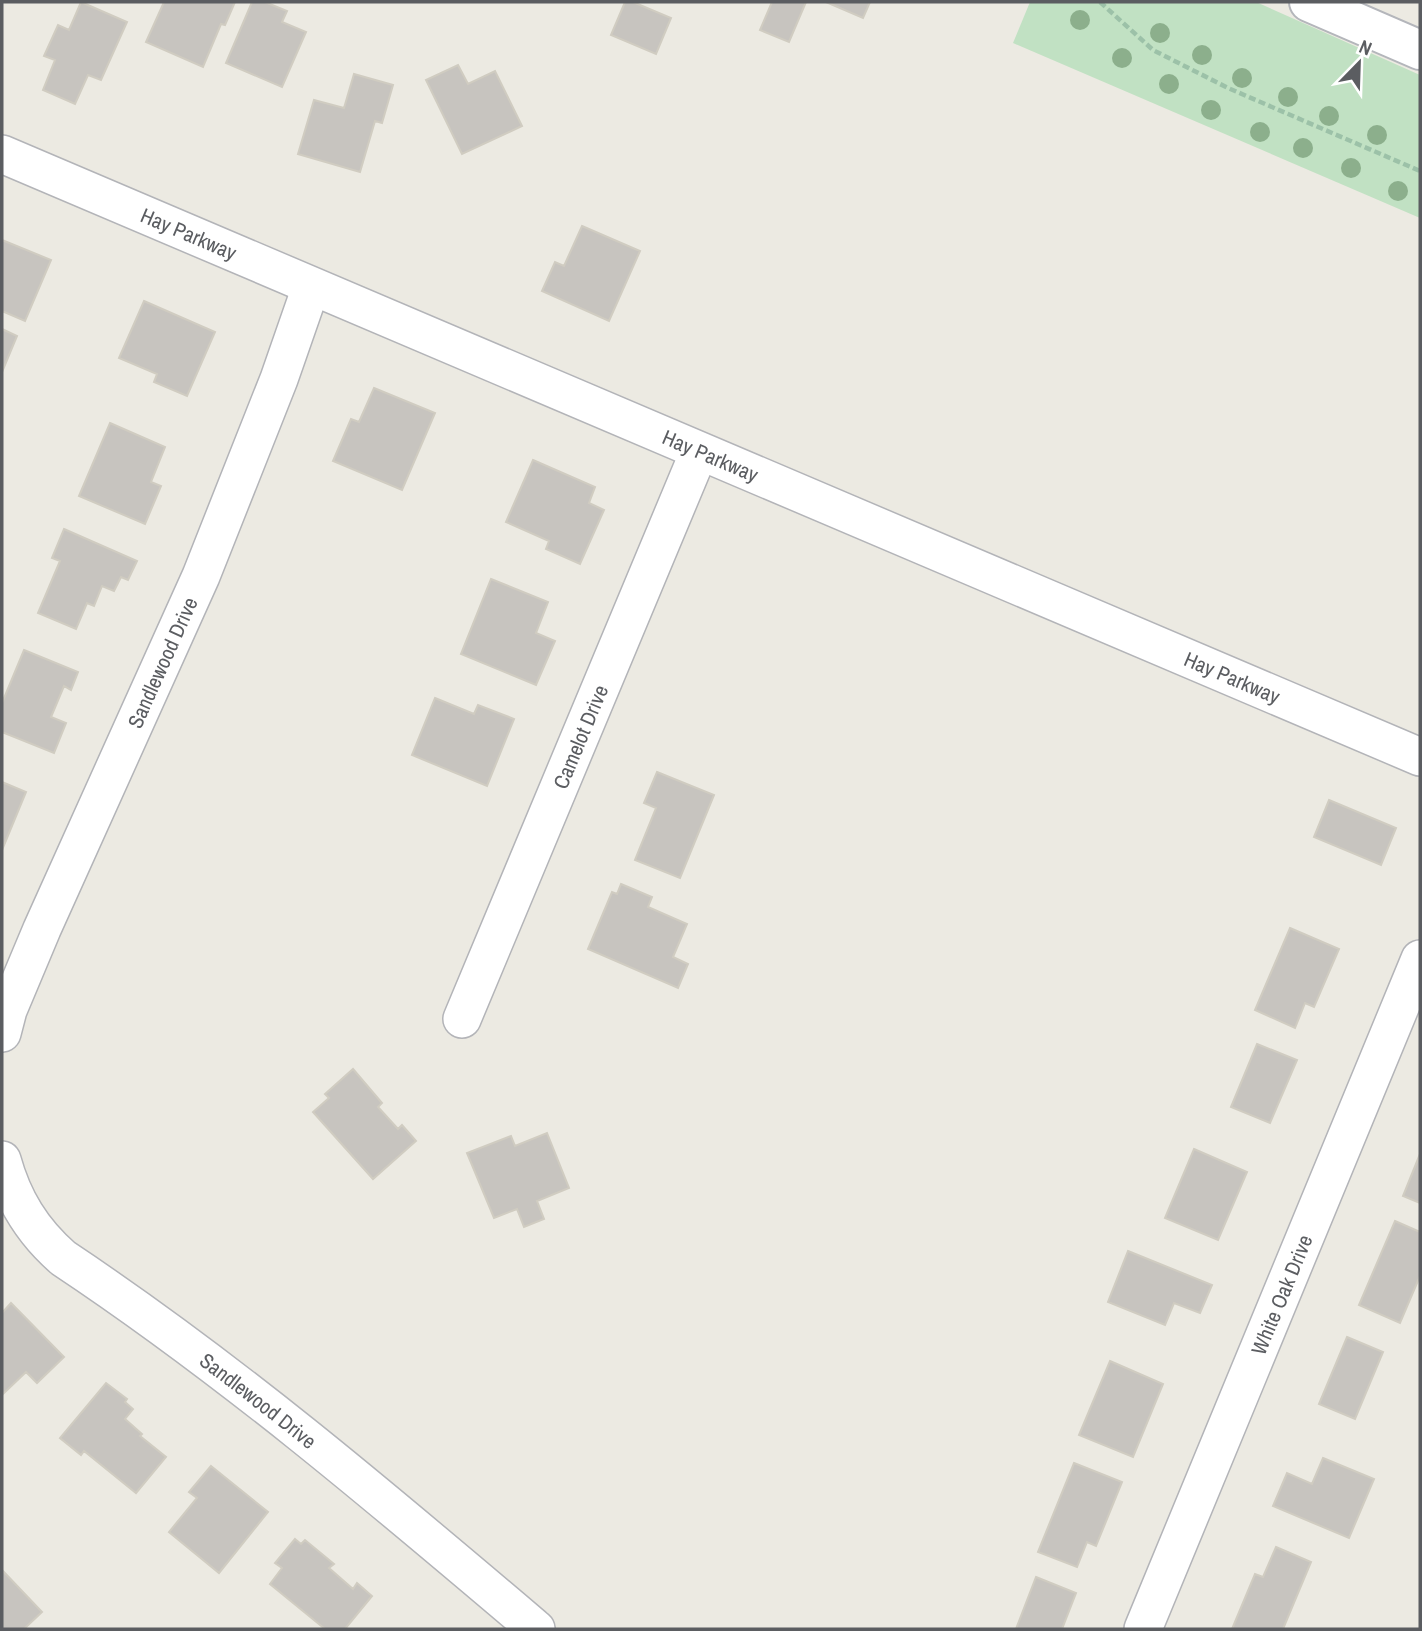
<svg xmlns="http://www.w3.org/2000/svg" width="1422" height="1631" viewBox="0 0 1422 1631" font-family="'Archivo Narrow',sans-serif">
<rect width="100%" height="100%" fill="#eceae2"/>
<!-- green -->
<path fill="#c1e1c3" d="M 1030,2 L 1256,2 L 1420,75 L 1420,218 L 1013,43 Z"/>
<!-- building -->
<path fill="#c7c4bf" stroke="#d0ccc1" stroke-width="2" d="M 81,2 L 127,22 L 101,80 L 88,75 L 75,104 L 43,90 L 55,60 L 44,56 L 58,25 L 69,30 Z
M 164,2 L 235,2 L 225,25 L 221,24 L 203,67 L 146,42 Z
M 252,2 L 265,2 L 287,11 L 282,22 L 306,32 L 282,87 L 226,63 Z
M 625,2 L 633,2 L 671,18 L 656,54 L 611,35 Z
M 772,2 L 806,2 L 789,42 L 760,30 Z
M 826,2 L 870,2 L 863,18 Z
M 458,65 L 468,84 L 495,71 L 522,126 L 462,154 L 426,80 Z
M 354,74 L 393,85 L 382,123 L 375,121 L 360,172 L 298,154 L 314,100 L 344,108 Z
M 582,226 L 640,251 L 609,321 L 542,291 L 555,262 L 564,266 Z
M 2,240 L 51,260 L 25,321 L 2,311 Z
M 144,301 L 215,332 L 187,396 L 154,382 L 157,374 L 119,358 Z
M 2,329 L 17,336 L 2,372 Z
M 374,388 L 435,413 L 402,490 L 333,461 L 351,419 L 359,422 Z
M 110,423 L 165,447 L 151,482 L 161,486 L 145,524 L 79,496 Z
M 533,460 L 595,487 L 589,503 L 604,510 L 580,564 L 546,549 L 549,541 L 506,522 Z
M 64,529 L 137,561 L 128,580 L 121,577 L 114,591 L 102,586 L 94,606 L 87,603 L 76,629 L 38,613 L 60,561 L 52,558 Z
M 491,579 L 548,602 L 536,633 L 555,641 L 536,685 L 461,654 Z
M 24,650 L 78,672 L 71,690 L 64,686 L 51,717 L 66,723 L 54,753 L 2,732 L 2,703 Z
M 435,698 L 474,714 L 478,705 L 514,719 L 487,786 L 412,755 Z
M 657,772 L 714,795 L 680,878 L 635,860 L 656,808 L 644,803 Z
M 2,782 L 26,792 L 2,850 Z
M 1329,800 L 1396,828 L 1381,865 L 1314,837 Z
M 621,884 L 652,897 L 648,907 L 687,924 L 673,957 L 688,964 L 678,988 L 588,949 L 612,892 L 617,894 Z
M 1290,928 L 1339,949 L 1314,1007 L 1305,1003 L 1295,1028 L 1255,1010 Z
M 1257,1044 L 1297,1060 L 1270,1123 L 1231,1107 Z
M 353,1069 L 382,1103 L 378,1107 L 398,1129 L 402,1125 L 416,1141 L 373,1179 L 313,1112 L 329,1098 L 325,1094 Z
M 547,1133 L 569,1188 L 537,1201 L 544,1219 L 524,1227 L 517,1209 L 494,1218 L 467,1153 L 511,1136 L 515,1146 Z
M 1194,1149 L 1247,1172 L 1218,1240 L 1165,1218 Z
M 1420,1154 L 1420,1203 L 1403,1196 Z
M 1395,1221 L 1420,1232 L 1420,1276 L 1400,1323 L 1359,1305 Z
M 1128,1251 L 1212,1285 L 1200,1313 L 1174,1303 L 1165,1325 L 1108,1302 Z
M 11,1303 L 64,1357 L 37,1383 L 26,1372 L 2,1395 L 2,1313 Z
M 1347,1337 L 1383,1352 L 1355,1419 L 1319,1404 Z
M 1110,1361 L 1163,1384 L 1133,1457 L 1079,1435 Z
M 106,1383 L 127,1399 L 125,1402 L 133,1409 L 125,1419 L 142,1434 L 140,1436 L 166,1457 L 136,1493 L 84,1451 L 81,1455 L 60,1438 Z
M 1323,1458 L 1374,1479 L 1349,1538 L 1273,1506 L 1287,1473 L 1312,1484 Z
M 1074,1463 L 1122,1482 L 1096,1546 L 1087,1542 L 1077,1567 L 1038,1552 Z
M 211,1466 L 268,1512 L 219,1573 L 169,1532 L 197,1498 L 189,1492 Z
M 295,1539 L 301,1544 L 305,1540 L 334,1564 L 329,1568 L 353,1589 L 357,1583 L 372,1596 L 345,1629 L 325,1629 L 270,1584 L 282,1568 L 275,1563 Z
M 1276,1547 L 1311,1562 L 1283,1629 L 1232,1629 L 1255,1574 L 1263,1577 Z
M 2,1570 L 42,1612 L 24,1629 L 2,1629 Z
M 1036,1577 L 1076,1593 L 1062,1629 L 1016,1629 Z"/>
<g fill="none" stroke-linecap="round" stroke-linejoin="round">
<defs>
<g id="minor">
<path id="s1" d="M 2,154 L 1420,757"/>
<path id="s2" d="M 462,1019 L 699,452"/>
<path id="s3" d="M 2,1033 L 8,1010 L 42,929 L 201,576 L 279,379 L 311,287"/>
<path id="s4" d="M 2,1160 C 13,1200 32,1231 63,1258 C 230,1369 384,1500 536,1629"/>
<path id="s5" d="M 1143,1629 L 1420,959"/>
</g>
<path id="secondary" d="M 1309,2 L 1420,50"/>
</defs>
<!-- minor casing -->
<use href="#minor" stroke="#b3b4b8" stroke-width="40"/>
<!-- secondary casing -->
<use href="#secondary" stroke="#b4b6bb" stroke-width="42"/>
<!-- path -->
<path stroke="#9cc1a8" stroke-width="4.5" stroke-dasharray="7 3.5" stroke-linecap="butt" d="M 1100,2 L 1153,50 L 1228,88 L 1420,171"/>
<!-- minor -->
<use href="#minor" stroke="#fff" stroke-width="37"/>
<!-- secondary -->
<use href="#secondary" stroke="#fff" stroke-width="38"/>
</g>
<!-- trees -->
<g fill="#8caf8c">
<circle cx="1080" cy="20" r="10"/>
<circle cx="1160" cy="33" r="10"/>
<circle cx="1202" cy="55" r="10"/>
<circle cx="1122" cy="58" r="10"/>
<circle cx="1242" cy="78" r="10"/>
<circle cx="1169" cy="84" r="10"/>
<circle cx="1288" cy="97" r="10"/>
<circle cx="1211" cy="110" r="10"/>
<circle cx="1329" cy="116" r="10"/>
<circle cx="1260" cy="132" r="10"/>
<circle cx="1377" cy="135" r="10"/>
<circle cx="1303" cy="148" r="10"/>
<circle cx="1351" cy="168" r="10"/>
<circle cx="1398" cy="191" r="10"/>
</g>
<g text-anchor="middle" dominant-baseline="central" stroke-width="5" stroke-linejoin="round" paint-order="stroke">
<!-- street labels -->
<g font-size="21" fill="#5b5d61" stroke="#fff">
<text stroke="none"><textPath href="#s1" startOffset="203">Hay Parkway</textPath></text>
<text stroke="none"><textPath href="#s1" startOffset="770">Hay Parkway</textPath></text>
<text stroke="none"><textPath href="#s3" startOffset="404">Sandlewood Drive</textPath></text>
<text stroke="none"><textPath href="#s1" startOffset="1337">Hay Parkway</textPath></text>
<text stroke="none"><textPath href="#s2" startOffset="306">Camelot Drive</textPath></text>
<text stroke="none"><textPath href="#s5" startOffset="362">White Oak Drive</textPath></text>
<text stroke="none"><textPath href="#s4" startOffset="359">Sandlewood Drive</textPath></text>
</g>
</g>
<!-- border -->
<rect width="1422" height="1631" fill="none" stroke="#5b5d61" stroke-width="7"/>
<!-- north arrow -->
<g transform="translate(1359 63) rotate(23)" stroke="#ffffff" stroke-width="5" paint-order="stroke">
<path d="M0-5L12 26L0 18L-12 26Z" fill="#5b5d61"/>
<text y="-10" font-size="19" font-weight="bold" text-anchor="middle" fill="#5b5d61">N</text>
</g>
</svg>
